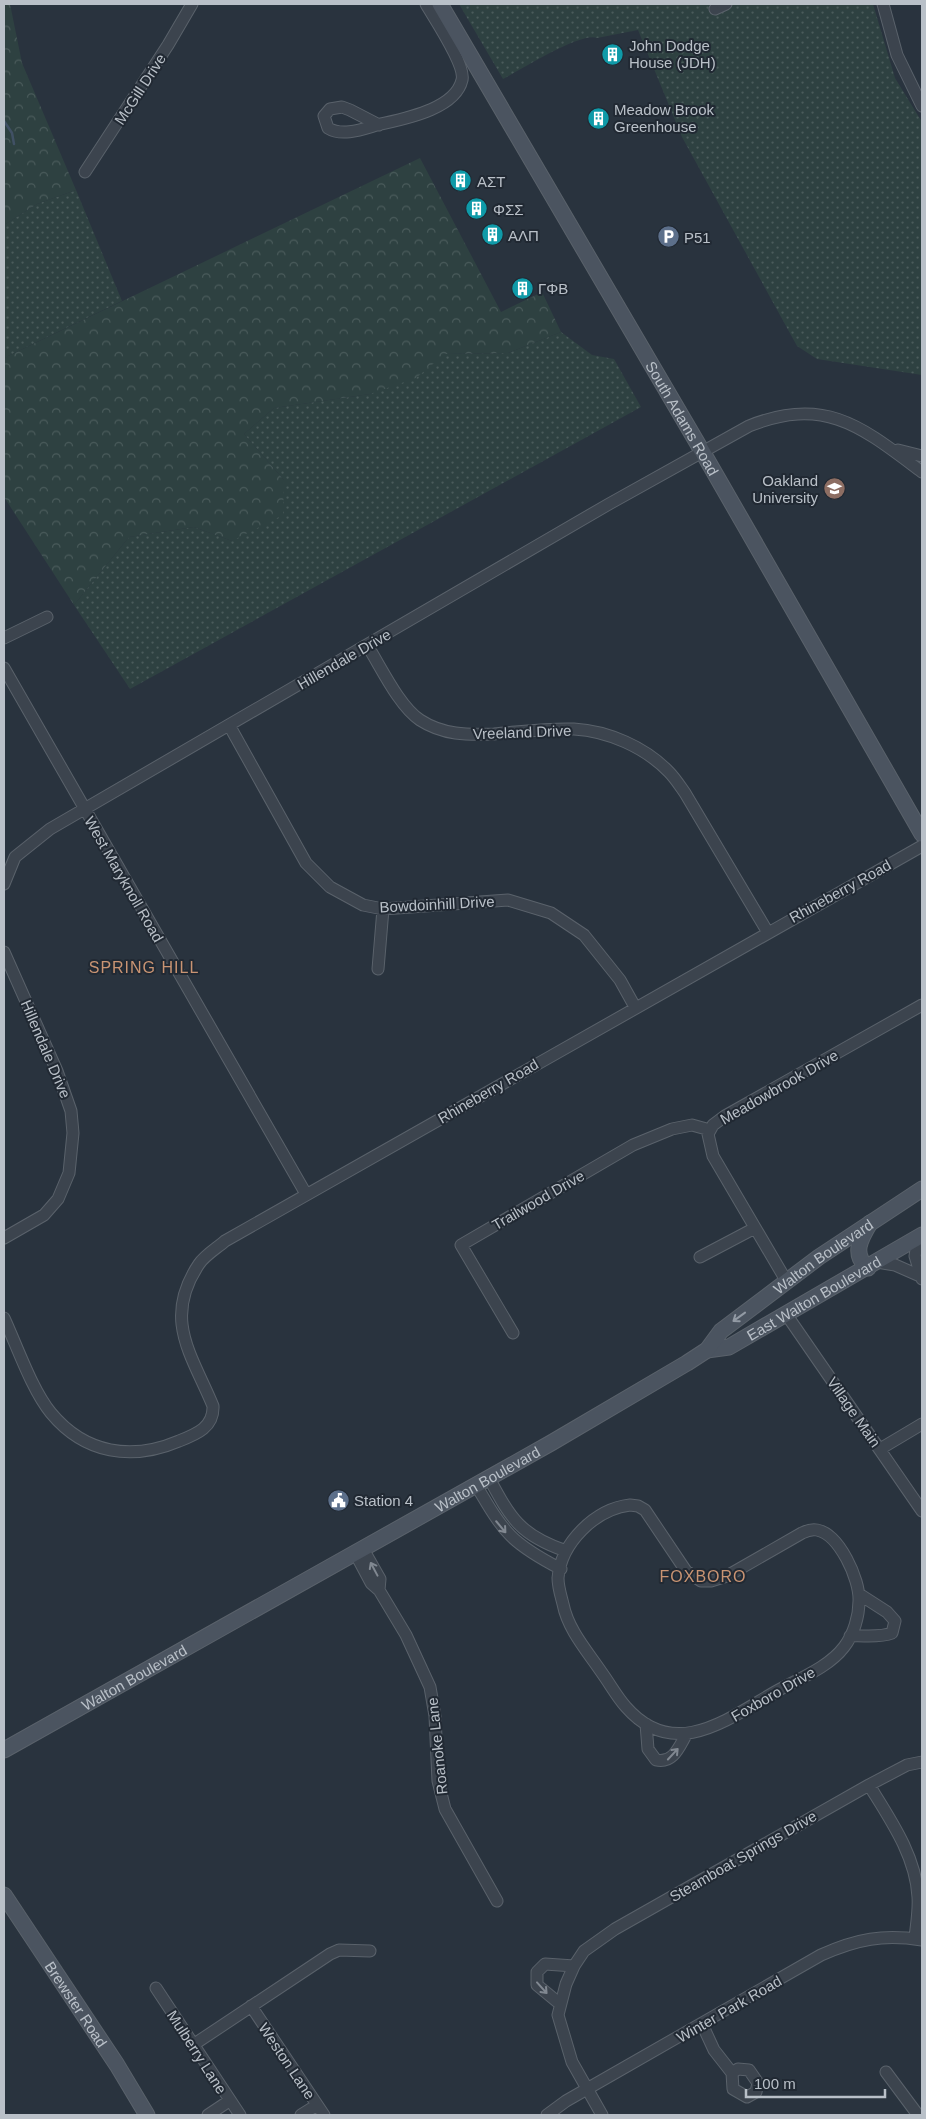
<svg xmlns="http://www.w3.org/2000/svg" width="926" height="2119" viewBox="0 0 926 2119" font-family="Arial,sans-serif">
<defs>
<pattern id="grass-dots" width="8" height="8" patternUnits="userSpaceOnUse" patternTransform="scale(1.25)"><rect width="8" height="8" fill="#2e4141"/><path d="M2 2h.1M6 6h.1" fill="none" stroke="#4a5b5b" stroke-width="1.8" stroke-linecap="round"/></pattern>
<pattern id="forest-crowns" width="20" height="18" patternUnits="userSpaceOnUse" patternTransform="scale(1.25)"><rect width="20" height="18" fill="#2e4141"/><path d="M2 6a3 3 0 1 1 6 0M12 15a3 3 0 1 1 6 0" fill="none" stroke="#4a5b5b"/></pattern>
</defs>
<rect width="100%" height="100%" fill="#29333e"/>
<!-- grass -->
<path fill="url(#grass-dots)" d="M 459,4 L 873,4 L 895,78 L 922,122 L 922,375 L 817,359 L 797,346 L 682,137 L 638,30 L 597,38 C 580,32 521,70 503,79 Z
M 76,190 L 122,301 L 4,358 L 4,225 L 37,204 Z
M 561,332 L 592,355 L 614,359 L 641,407 L 130,689 L 74,605 L 129,537 L 194,527 L 232,541 L 284,480 L 244,434 L 274,408 L 370,394 L 445,354 L 508,353 Z"/>
<!-- forest -->
<path fill="url(#forest-crowns)" d="M 4,4 L 10,4 L 22,63 L 76,190 L 37,204 L 4,225 Z
M 420,158 L 501,312 L 542,292 L 561,332 L 508,353 L 445,354 L 416,378 L 370,394 L 274,408 L 244,434 L 284,480 L 283,515 L 232,541 L 194,527 L 129,537 L 74,605 L 4,497 L 4,358 Z"/>
<g fill="none" stroke-linecap="round" stroke-linejoin="round">
<!-- stream -->
<path stroke="#415165" stroke-width="2.5" d="M 4,121 L 12,133 L 14,144"/>
<defs>
<path id="street" d="M 883,4 L 897,55 L 922,106
M 715,9 L 726,4
M 379,125 L 350,110 L 342,107 L 330,109 L 324,116 L 328,128 C 342,137 363,129 377,125 C 402,119 455,110 462,80 C 466,65 434,18 426,4
M 85,172 L 168,45 L 192,4
M 898,450 L 922,456
M 4,638 L 47,617
M 367,645 C 381,667 399,706 420,720 C 443,735 467,735 494,734 C 520,732 547,728 574,729 C 608,731 645,747 669,772 C 675,778 680,786 685,793 L 767,931
M 4,668 L 306,1194
M 229,725 L 306,863 L 330,887 L 363,905 L 383,909 L 508,900 L 551,913 L 584,935 L 620,980 L 635,1007
M 4,884 L 15,857 L 50,829 L 609,504 L 749,426 C 826,395 863,428 922,472
M 4,952 L 57,1071 L 71,1111 L 73,1133 L 69,1173 L 58,1199 L 44,1215 L 4,1238
M 378,969 L 383,909
M 918,1238 L 915,1256 L 922,1279
M 700,1257 L 755,1228
M 877,1262 L 895,1265 L 920,1276
M 787,1282 L 713,1156 L 708,1134 L 713,1125 L 725,1116 L 922,1005
M 786,1314 L 922,1511
M 4,1318 C 17,1346 32,1390 51,1413 C 85,1454 132,1461 179,1441 C 197,1434 214,1427 213,1406 C 192,1355 162,1319 199,1264 C 205,1255 217,1248 225,1241 L 922,846
M 513,1333 L 461,1245 L 633,1145 L 672,1129 L 692,1125 L 710,1130
M 880,1449 L 922,1424
M 489,1478 C 511,1519 520,1535 566,1551
M 476,1485 C 504,1533 511,1543 561,1569
M 630,1505 L 638,1506 L 645,1510 L 686,1571 L 701,1581 L 711,1581 L 727,1576 L 802,1533 C 806,1531 812,1529 817,1530 C 839,1534 860,1579 859,1601 C 859,1616 854,1634 844,1647 C 828,1668 798,1679 775,1692 C 728,1719 674,1762 626,1707 C 617,1697 610,1684 602,1673 C 588,1652 568,1630 563,1604 C 561,1596 558,1587 558,1578 C 561,1543 595,1509 630,1505 Z
M 363,1549 L 380,1579 L 379,1590
M 355,1553 L 371,1583 L 379,1590 L 406,1635 L 430,1687 L 435,1716 L 438,1781 L 445,1809 L 497,1901
M 850,1636 C 864,1635 879,1638 892,1633 L 895,1621 L 887,1612 L 859,1594
M 646,1724 L 648,1749 L 656,1760 C 673,1764 679,1747 686,1735
M 869,1785 C 890,1819 916,1856 918,1897 C 919,1911 916,1926 915,1939
M 156,1988 L 240,2115
M 560,2004 L 537,1985 L 537,1972 L 545,1964 L 574,1966
M 251,2006 L 324,2115
M 702,2024 L 714,2050 L 732,2073 L 733,2089 L 747,2097 L 756,2092 L 758,2083 L 749,2070 L 738,2069 L 732,2073
M 193,2045 L 330,1954 L 339,1950 L 370,1951
M 886,2072 L 918,2115
M 208,2115 L 229,2101
M 301,2115 L 317,2105
M 547,2115 L 566,2101 L 821,1955 C 857,1939 883,1934 922,1940
M 602,2115 L 572,2062 L 558,2015 L 566,1984 L 574,1966 L 584,1951 L 615,1929 L 869,1785 L 907,1765 L 922,1762"/>
<g id="secondary">
<path id="s1" d="M 440,4 L 702,451 L 922,834"/>
<path d="M 868,1268 C 851,1254 861,1238 870,1223"/>
<path id="s2" d="M 707,1350 L 729,1347 L 922,1235"/>
<path id="s3" d="M 4,1750 L 551,1443 L 687,1363 L 707,1350 L 721,1331 L 819,1257 L 922,1189"/>
<path id="s4" d="M 4,1895 L 117,2065 L 147,2115"/>
</g>
</defs>
<!-- street casing -->
<use href="#street" stroke="#5a626b" stroke-width="13"/>
<!-- secondary casing -->
<use href="#secondary" stroke="#5a626b" stroke-width="17"/>
<!-- street -->
<use href="#street" stroke="#3c444e" stroke-width="11"/>
<!-- secondary -->
<use href="#secondary" stroke="#4b5460" stroke-width="15"/>
</g>
<!-- one-way arrows -->
<defs><path id="oneway-shaft" d="M-6 0H5M1.5-3L5.5 0L1.5 3" fill="none" stroke-width="1.6" stroke-linecap="round" stroke-linejoin="round" transform="scale(1.25)"/></defs>
<use stroke="#929aa4" href="#oneway-shaft" transform="translate(739 1317) rotate(144)"/>
<g stroke="#818891">
<use href="#oneway-shaft" transform="translate(501 1527) rotate(50)"/>
<use href="#oneway-shaft" transform="translate(374 1569) rotate(-118)"/>
<use href="#oneway-shaft" transform="translate(673 1754) rotate(-47)"/>
<use href="#oneway-shaft" transform="translate(542 1988) rotate(48)"/>
</g>
<!-- icons -->
<defs>
<symbol id="building-disc" viewBox="-11 -11 22 22"><circle r="9.5" fill="#0f9aa8" stroke="#212933"/><path d="M-4-6H4V6H1V3H-1V6H-4ZM-2.5-4.3h1.7v1.8h-1.7ZM.8-4.3h1.7v1.8H.8ZM-2.5-1h1.7V.8h-1.7ZM.8-1h1.7V.8H.8Z" fill="#fff"/></symbol>
<symbol id="parking-disc" viewBox="-11 -11 22 22"><circle r="9.5" fill="#5c6f8a" stroke="#212933"/><path d="M-3.5-5.5H1a3.5 3.5 0 0 1 0 7H-1V5.5H-3.5ZM-1-3.4V-.6H.8a1.4 1.4 0 0 0 0-2.8Z" fill="#fff"/></symbol>
<symbol id="university-disc" viewBox="-11 -11 22 22"><circle r="9.5" fill="#8d6e63" stroke="#212933"/><path d="M0-5L7-2L0 1L-7-2ZM-4 1L0 2.5L4 1V4Q0 6-4 4Z" fill="#fff"/></symbol>
<symbol id="civic-disc" viewBox="-11 -11 22 22"><circle r="9.5" fill="#5c6f8a" stroke="#212933"/><path d="M-.6-6.5H3V-4.5H.6V-3L4-1V1h2V6H-6V1h2V-1L-.6-3ZM-1.2 2.5V6h2.4V2.5Z" fill="#fff"/></symbol>
</defs>
<g fill-rule="evenodd">
<use href="#building-disc" x="600" y="42" width="25" height="25"/>
<use href="#building-disc" x="586" y="106" width="25" height="25"/>
<use href="#building-disc" x="448" y="168" width="25" height="25"/>
<use href="#building-disc" x="464" y="196" width="25" height="25"/>
<use href="#building-disc" x="480" y="222" width="25" height="25"/>
<use href="#parking-disc" x="656" y="224" width="25" height="25"/>
<use href="#building-disc" x="510" y="276" width="25" height="25"/>
<use href="#university-disc" x="822" y="476" width="25" height="25"/>
<use href="#civic-disc" x="326" y="1488" width="25" height="25"/>
</g>
<g text-anchor="middle" dominant-baseline="central" stroke-width="4" stroke-linejoin="round" paint-order="stroke">
<!-- poi labels -->
<g font-size="15" fill="#b9c0c8" stroke="#212933" text-anchor="start">
<text x="629" y="45">John Dodge<tspan x="629" dy="17">House (JDH)</tspan></text>
<text x="614" y="109">Meadow Brook<tspan x="614" dy="17">Greenhouse</tspan></text>
<text x="477" y="181">AΣΤ</text>
<text x="493" y="209">ΦΣΣ</text>
<text x="508" y="235">AΛΠ</text>
<text x="684" y="237">P51</text>
<text x="538" y="288">ΓΦB</text>
<text x="818" y="480" text-anchor="end">Oakland<tspan x="818" dy="17">University</tspan></text>
<text x="354" y="1500">Station 4</text>
</g>
<!-- street labels -->
<g font-size="15" fill="#b9c0c8" stroke="#212933">
<text transform="translate(140 89) rotate(-57)">McGill Drive</text>
<text stroke="none"><textPath href="#s1" startOffset="480">South Adams Road</textPath></text>
<text transform="translate(344 659) rotate(-30)">Hillendale Drive</text>
<text transform="translate(522 732) rotate(-2)">Vreeland Drive</text>
<text transform="translate(124 879) rotate(60)">West Maryknoll Road</text>
<text transform="translate(840 891) rotate(-29)">Rhineberry Road</text>
<text transform="translate(437 904) rotate(-3)">Bowdoinhill Drive</text>
<text transform="translate(46 1049) rotate(67)">Hillendale Drive</text>
<text transform="translate(779 1087) rotate(-30)">Meadowbrook Drive</text>
<text transform="translate(488 1091) rotate(-30)">Rhineberry Road</text>
<text transform="translate(538 1200) rotate(-30)">Trailwood Drive</text>
<text stroke="none"><textPath href="#s3" startOffset="959">Walton Boulevard</textPath></text>
<text stroke="none"><textPath href="#s2" startOffset="120">East Walton Boulevard</textPath></text>
<text transform="translate(854 1412) rotate(55)">Village Main</text>
<text stroke="none"><textPath href="#s3" startOffset="554">Walton Boulevard</textPath></text>
<text stroke="none"><textPath href="#s3" startOffset="149">Walton Boulevard</textPath></text>
<text transform="translate(773 1694) rotate(-30)">Foxboro Drive</text>
<text transform="translate(437 1746) rotate(-96)">Roanoke Lane</text>
<text transform="translate(743 1856) rotate(-30)">Steamboat Springs Drive</text>
<text stroke="none"><textPath href="#s4" startOffset="131">Brewster Road</textPath></text>
<text transform="translate(729 2009) rotate(-30)">Winter Park Road</text>
<text transform="translate(197 2052) rotate(57)">Mulberry Lane</text>
<text transform="translate(287 2061) rotate(56)">Weston Lane</text>
</g>
<!-- neighbourhood labels -->
<g font-size="16" letter-spacing="1" fill="#c99473" stroke="#212933">
<text x="144" y="967">SPRING HILL</text>
<text x="703" y="1576">FOXBORO</text>
</g>
</g>
<!-- border -->
<rect width="926" height="2119" fill="none" stroke="#b9c0c8" stroke-width="10"/>
<!-- scale -->
<path d="M746 2089v8h139v-8" fill="none" stroke="#b9c0c8" stroke-width="2.5"/>
<text x="754" y="2089" font-size="15" fill="#b9c0c8" stroke="#212933" stroke-width="4" paint-order="stroke">100 m</text>
</svg>
